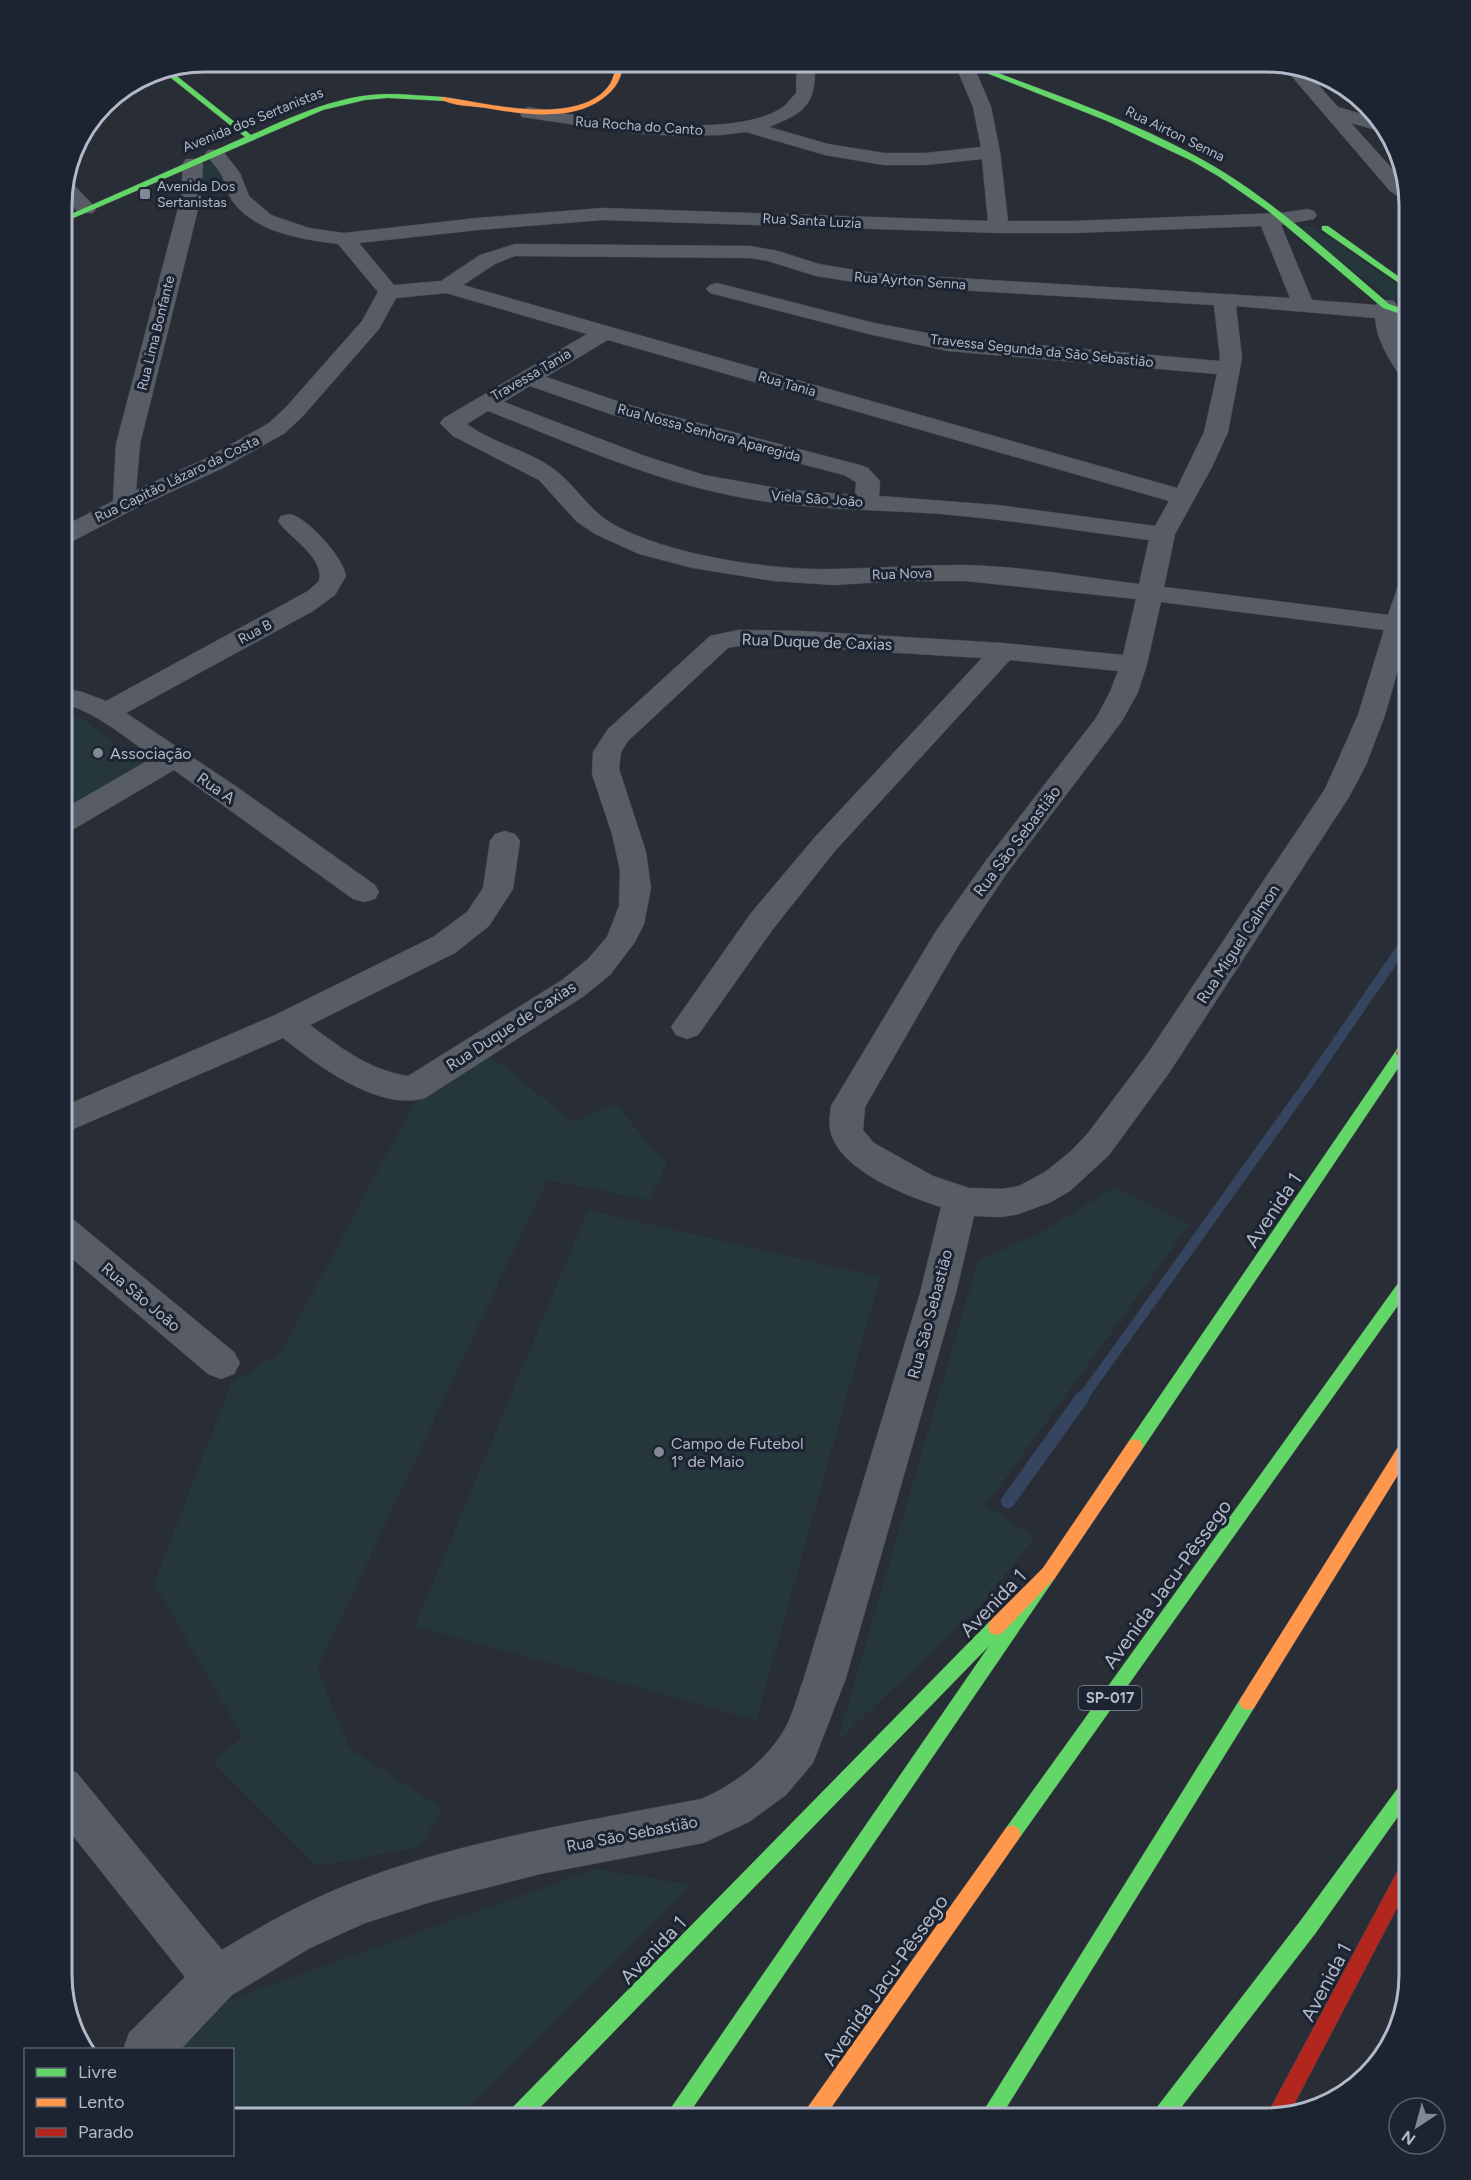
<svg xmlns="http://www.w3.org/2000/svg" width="1471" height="2180" viewBox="0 0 1471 2180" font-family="Figtree,sans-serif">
<rect width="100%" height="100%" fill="#292d36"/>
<!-- green -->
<path fill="#26373c" d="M 207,163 L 219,164 L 228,189 L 201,192 L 198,189 L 199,168 Z
M 1306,226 L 1315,228 L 1409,293 L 1409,307 L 1388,297 L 1302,231 Z
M 62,704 L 146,766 L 62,814 Z
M 490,1055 L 573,1122 L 616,1104 L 655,1151 L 667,1161 L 650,1200 L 547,1180 L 317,1669 L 350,1749 L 442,1808 L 420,1847 L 317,1866 L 213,1762 L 243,1737 L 154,1583 L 231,1384 L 281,1352 L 413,1105 L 432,1089 Z
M 1115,1187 L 1190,1224 L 986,1505 L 1034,1538 L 980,1606 L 837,1742 L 978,1261 L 1043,1231 Z
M 588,1210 L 880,1277 L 756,1720 L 415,1626 Z
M 596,1869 L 692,1885 L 458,2118 L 233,2118 L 232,2050 L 181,2049 L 229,2000 Z"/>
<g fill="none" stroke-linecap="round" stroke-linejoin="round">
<!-- stream-far1 -->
<path stroke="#354560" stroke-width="10" d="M 1081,1400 L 1310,1081 L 1409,937"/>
<!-- stream -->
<path stroke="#354560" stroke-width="14" d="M 1008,1501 L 1082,1398"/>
<defs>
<path id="street" d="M 367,62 L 387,62 L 388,63 L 385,67 C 378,69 372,68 367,62 Z
M 797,62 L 815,62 C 816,104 807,112 769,127 L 828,144 L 884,153 L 925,153 L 981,147 L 973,107 L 954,62 L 972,62 L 991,107 L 1000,152 L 1008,221 L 1073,221 L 1281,213 L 1307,209 L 1314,211 L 1317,215 L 1314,219 L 1281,225 L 1312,300 L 1376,305 L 1378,301 L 1386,300 L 1394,301 L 1397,306 L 1399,334 L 1409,356 L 1409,379 L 1401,377 C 1388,358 1377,341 1375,318 L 1236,306 L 1242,358 L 1228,432 L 1212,467 L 1175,534 L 1164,587 L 1388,615 L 1400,580 L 1409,577 L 1409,631 L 1385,715 L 1366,765 L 1349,797 L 1169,1073 L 1109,1155 L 1070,1191 L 1051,1202 L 1019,1214 L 1002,1217 L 974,1216 L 956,1293 L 846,1678 L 813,1763 L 786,1795 L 749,1822 L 703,1843 L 540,1874 L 434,1901 L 365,1923 L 310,1948 L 232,1995 L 180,2050 L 123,2050 L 129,2033 L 185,1977 L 62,1822 L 62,1767 L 77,1773 L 222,1950 C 266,1923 311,1898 360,1880 C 469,1839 587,1821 701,1799 C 732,1786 762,1764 781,1735 C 792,1719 797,1696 804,1678 L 920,1293 L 941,1207 C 907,1196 837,1170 830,1129 C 829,1122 830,1114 831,1106 L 936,931 L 987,859 L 1096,718 L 1110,692 L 1118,671 L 1010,660 L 835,851 L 773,929 L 698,1035 L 687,1039 L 676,1035 L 671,1027 L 751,913 L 815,837 L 982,658 L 803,647 L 738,646 L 728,648 L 628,741 L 621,752 L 619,769 L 646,852 L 651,888 L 644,924 L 635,942 L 610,975 L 584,996 L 425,1098 C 379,1112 317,1065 283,1038 L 62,1134 L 62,1107 L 275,1015 L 433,937 L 467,912 L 483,888 L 490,841 L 495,834 L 505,831 L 515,834 L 520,841 L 513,889 L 489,926 L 455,953 L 310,1025 C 341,1048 369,1070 408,1076 L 562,980 L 588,959 L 607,937 L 619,906 L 620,870 L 612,834 L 592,774 L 593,752 L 608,729 L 710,636 L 738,630 L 803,631 L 1003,643 L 1123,655 L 1136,599 L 966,581 L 897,581 L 834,585 L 774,581 L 693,568 L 639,554 L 595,534 L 577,522 L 539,480 L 453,436 L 440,423 L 444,418 L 587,334 L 446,293 L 396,298 L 379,329 L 303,416 L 285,433 L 223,468 L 134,509 L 71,542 L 62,544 L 62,527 L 113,501 L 116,444 L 181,197 L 183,163 L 186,159 L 200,159 L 203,163 L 201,197 L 140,444 L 136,490 L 207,458 L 269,423 L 287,406 L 362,321 L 378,292 L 338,244 C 301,239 257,233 233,202 C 228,194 226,185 222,176 C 218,168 211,161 205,154 L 208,150 L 222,150 L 240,173 L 249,196 L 271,215 L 309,228 L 344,233 L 477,218 L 603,208 L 988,221 L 982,159 L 925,165 L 884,165 L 825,155 L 746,132 L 720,135 L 677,136 L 632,133 L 522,117 L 520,113 L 522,109 L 529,107 C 589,119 728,141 780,109 C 786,106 791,98 796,93 ZM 603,220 L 999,233 L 1073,233 L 1261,226 L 1290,298 L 873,273 L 819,264 L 778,251 L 750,246 L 515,244 L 480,255 L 441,281 L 394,285 L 359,243 L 477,230 ZM 515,256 L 750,258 L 768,261 L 816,276 L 873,285 L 1214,305 L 1220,358 L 1219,361 L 948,337 L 874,323 L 717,283 L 710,285 L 706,289 L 710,293 L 873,335 L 948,351 L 1217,374 L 1204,432 L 1177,488 L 463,285 L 495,264 ZM 608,340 L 1169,501 L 1155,526 L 997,505 L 879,496 L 880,481 L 868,468 L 860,465 L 629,405 L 546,377 ZM 530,386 L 613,415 L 844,475 L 856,482 L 855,495 L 782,489 L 704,475 L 645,456 L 504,402 ZM 488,411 C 568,442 645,478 729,495 C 799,510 870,509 941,514 C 1011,520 1080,531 1149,540 L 1139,584 C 1081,577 1022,566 963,565 C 920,565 878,568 836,569 C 772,571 666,555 611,523 C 588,509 576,486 555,470 C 529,450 493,444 467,424 ZM 1161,602 L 1384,630 L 1358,715 L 1325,789 L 1146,1056 L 1088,1133 L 1071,1151 L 1045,1172 L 1019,1186 L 1002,1189 L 969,1188 L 933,1176 L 874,1143 L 863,1130 L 865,1107 L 958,946 L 1007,873 L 1122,721 L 1138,692 L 1147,664 Z
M 1257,62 L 1275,62 L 1306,71 L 1338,107 L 1375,118 L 1388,130 L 1383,132 L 1351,123 L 1404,182 L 1408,198 L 1399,197 L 1390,191 L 1288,72 L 1260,66 Z
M 65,180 L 71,182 L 93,205 L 96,209 L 93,213 L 79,213 L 62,195 Z
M 290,514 C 308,518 343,557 346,576 L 335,595 L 313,611 L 126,713 L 237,787 L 375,885 L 379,892 L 375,899 L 364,902 L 353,899 L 174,770 L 72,830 L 62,833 L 62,810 L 154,757 C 126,739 95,710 62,704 L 62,688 L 82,692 L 106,701 L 308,591 L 319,581 C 325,557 289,538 278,521 L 281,516 Z
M 62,1216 L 74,1220 L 234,1352 L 240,1363 L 234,1374 L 221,1379 L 208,1374 L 62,1250 Z"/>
<path id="fast" d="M 959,62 L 969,62 C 1054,95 1146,124 1225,173 C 1284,210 1336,259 1389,304 L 1409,311 L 1409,317 L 1383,308 L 1267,210 L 1218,176 L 1192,161 L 1107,121 Z
M 168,69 L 251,135 C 294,116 340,94 388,94 C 407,94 426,96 444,97 L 448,99 L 444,101 L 388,98 L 365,100 L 323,110 L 62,223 L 62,218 L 245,137 L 161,70 Z
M 1322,226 L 1328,226 L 1409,284 L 1409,290 L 1322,230 Z
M 1409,1037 L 1409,1052 L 1141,1451 L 1135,1453 L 1129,1451 L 1127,1446 L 1129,1441 L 1404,1039 Z
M 1409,1273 L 1409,1290 L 1018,1840 L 1012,1843 L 1006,1840 L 1003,1834 L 1006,1828 L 1404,1275 Z
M 1049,1565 L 1055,1568 L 1057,1573 L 1055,1578 L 686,2118 L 664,2118 L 989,1646 L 530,2118 L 506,2118 L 509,2111 L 990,1621 L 996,1619 L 1002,1621 L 1003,1625 L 1043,1568 Z
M 1248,1694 L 1254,1696 L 1257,1702 L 1254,1708 L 1000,2118 L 979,2118 L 1242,1696 Z
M 1409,1778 L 1409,1801 L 1315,1934 L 1173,2118 L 1151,2118 L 1154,2111 L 1301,1920 L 1403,1781 Z"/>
<path id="slow" d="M 618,62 L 625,62 C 622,71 620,81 614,88 C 584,124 526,115 486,108 C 472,106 452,106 440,99 L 444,97 C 487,103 580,128 610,84 C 614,77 615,69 618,62 Z
M 1409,1437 L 1409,1457 L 1254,1708 L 1248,1710 L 1242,1708 L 1239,1702 L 1242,1696 L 1403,1439 Z
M 1135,1439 L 1141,1441 L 1143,1446 L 1141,1451 L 1055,1578 L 1002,1633 L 996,1635 L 990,1633 L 988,1627 L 990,1621 L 1043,1568 L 1129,1441 Z
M 1012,1825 L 1018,1828 L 1021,1834 L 1018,1840 L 824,2118 L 802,2118 L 805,2111 L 1006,1828 Z"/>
<path id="jam" d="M 1409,1040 L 1409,1054 L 1403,1058 L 1398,1056 L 1396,1053 C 1400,1047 1403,1042 1409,1040 Z
M 1409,1858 L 1409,1885 L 1290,2112 L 1268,2118 L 1270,2109 L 1403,1861 Z"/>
</defs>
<!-- street casing -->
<use href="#street" stroke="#45484f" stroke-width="1"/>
<!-- fast casing -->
<use href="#fast" stroke="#45484f" stroke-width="1"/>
<!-- slow casing -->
<use href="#slow" stroke="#45484f" stroke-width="1"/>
<!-- jam casing -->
<use href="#jam" stroke="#45484f" stroke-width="1"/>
<!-- street -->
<use href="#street" fill="#585c65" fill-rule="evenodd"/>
<!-- fast -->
<use href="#fast" fill="#63d668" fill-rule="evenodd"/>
<!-- slow -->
<use href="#slow" fill="#ff974d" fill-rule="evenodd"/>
<!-- jam -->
<use href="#jam" fill="#b3261e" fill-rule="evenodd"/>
</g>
<!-- markers -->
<g fill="#828895" stroke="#1c2331" stroke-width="2">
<rect x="139" y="188" width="12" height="12" rx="3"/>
<circle cx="98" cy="753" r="6"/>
<circle cx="659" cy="1452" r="6"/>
</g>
<g text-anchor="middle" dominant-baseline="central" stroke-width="6" stroke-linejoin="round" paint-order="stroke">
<!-- far-street labels -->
<g font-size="14" fill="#b2b9c8" stroke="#1c2331">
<text transform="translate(253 120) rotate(-22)">Avenida dos Sertanistas</text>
<text transform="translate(639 126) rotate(4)">Rua Rocha do Canto</text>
<text transform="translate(1175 134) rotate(26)">Rua Airton Senna</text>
<text transform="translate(812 221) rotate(3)">Rua Santa Luzia</text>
<text transform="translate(910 281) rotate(4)">Rua Ayrton Senna</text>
<text transform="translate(156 333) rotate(-76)">Rua Lima Bonfante</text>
<text transform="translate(1042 351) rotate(6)">Travessa Segunda da São Sebastião</text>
<text transform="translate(531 375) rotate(-30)">Travessa Tania</text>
<text transform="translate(787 384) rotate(16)">Rua Tania</text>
<text transform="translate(709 433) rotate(15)">Rua Nossa Senhora Aparegida</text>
<text transform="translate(177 479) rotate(-26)">Rua Capitão Lázaro da Costa</text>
<text transform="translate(817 499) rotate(4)">Viela São João</text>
<text transform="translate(902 574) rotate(-2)">Rua Nova</text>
<text transform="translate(255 632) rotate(-28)">Rua B</text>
</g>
<!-- far-poi labels -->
<g font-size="14" fill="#b2b9c8" stroke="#1c2331" text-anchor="start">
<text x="157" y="186">Avenida Dos<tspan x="157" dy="16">Sertanistas</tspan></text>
</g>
<!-- shield labels -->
<rect fill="#1c2331" stroke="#858c9b" stroke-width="1.5" x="1078.5" y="1686" width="63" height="24" rx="4.5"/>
<g font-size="15" font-weight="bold" fill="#b2b9c8">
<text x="1110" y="1698">SP-017</text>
</g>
<!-- street labels -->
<g font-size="16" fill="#b2b9c8" stroke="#1c2331">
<text transform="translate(817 642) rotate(2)">Rua Duque de Caxias</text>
<text transform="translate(216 788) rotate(35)">Rua A</text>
<text transform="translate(1017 841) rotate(-53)">Rua São Sebastião</text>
<text transform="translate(1238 944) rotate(-57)">Rua Miguel Calmon</text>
<text transform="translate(511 1026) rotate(-33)">Rua Duque de Caxias</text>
<text transform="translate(141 1297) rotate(40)">Rua São João</text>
<text transform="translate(930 1314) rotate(-75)">Rua São Sebastião</text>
<text transform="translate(632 1834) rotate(-11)">Rua São Sebastião</text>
</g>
<!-- poi labels -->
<g font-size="16" fill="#b2b9c8" stroke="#1c2331" text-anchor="start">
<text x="110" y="753">Associação</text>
<text x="671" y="1443">Campo de Futebol<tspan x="671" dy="18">1° de Maio</tspan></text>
</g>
<!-- near-street labels -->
<g font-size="20" fill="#b2b9c8" stroke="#1c2331">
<text transform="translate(1273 1210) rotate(-56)">Avenida 1</text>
<text transform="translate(1167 1584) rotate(-54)">Avenida Jacu-Pêssego</text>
<text transform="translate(993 1603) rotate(-46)">Avenida 1</text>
<text transform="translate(653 1950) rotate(-46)">Avenida 1</text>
<text transform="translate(885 1980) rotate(-55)">Avenida Jacu-Pêssego</text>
<text transform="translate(1326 1982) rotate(-62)">Avenida 1</text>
</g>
</g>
<!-- crop -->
<path d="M0 0H1471V2180H0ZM205 72H1266A133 133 0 0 1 1399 205V1975A133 133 0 0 1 1266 2108H205A133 133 0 0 1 72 1975V205A133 133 0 0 1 205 72Z" fill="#1c2331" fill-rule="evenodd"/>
<path fill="none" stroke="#b2b9c8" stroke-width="3" d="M205 72H1266A133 133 0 0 1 1399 205V1975A133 133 0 0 1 1266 2108H205A133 133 0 0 1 72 1975V205A133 133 0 0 1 205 72Z"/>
<!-- legend -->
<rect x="24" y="2048" width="210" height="108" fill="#1c2331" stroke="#585f6d" stroke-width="1.5"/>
<rect x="36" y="2068" width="30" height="9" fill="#63d668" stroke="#585f6d" stroke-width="1.5"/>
<text x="78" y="2078" font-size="18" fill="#b2b9c8">Livre</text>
<rect x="36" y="2098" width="30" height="9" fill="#ff974d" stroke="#585f6d" stroke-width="1.5"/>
<text x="78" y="2108" font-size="18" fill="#b2b9c8">Lento</text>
<rect x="36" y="2128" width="30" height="9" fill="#b3261e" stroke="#585f6d" stroke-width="1.5"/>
<text x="78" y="2138" font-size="18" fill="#b2b9c8">Parado</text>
<!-- north arrow -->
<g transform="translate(1417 2126) rotate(216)"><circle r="28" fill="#1c2331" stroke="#585f6d" stroke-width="1.5"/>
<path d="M0-4.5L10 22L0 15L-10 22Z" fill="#828895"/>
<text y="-9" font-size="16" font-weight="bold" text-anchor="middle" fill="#b2b9c8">N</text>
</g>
</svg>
